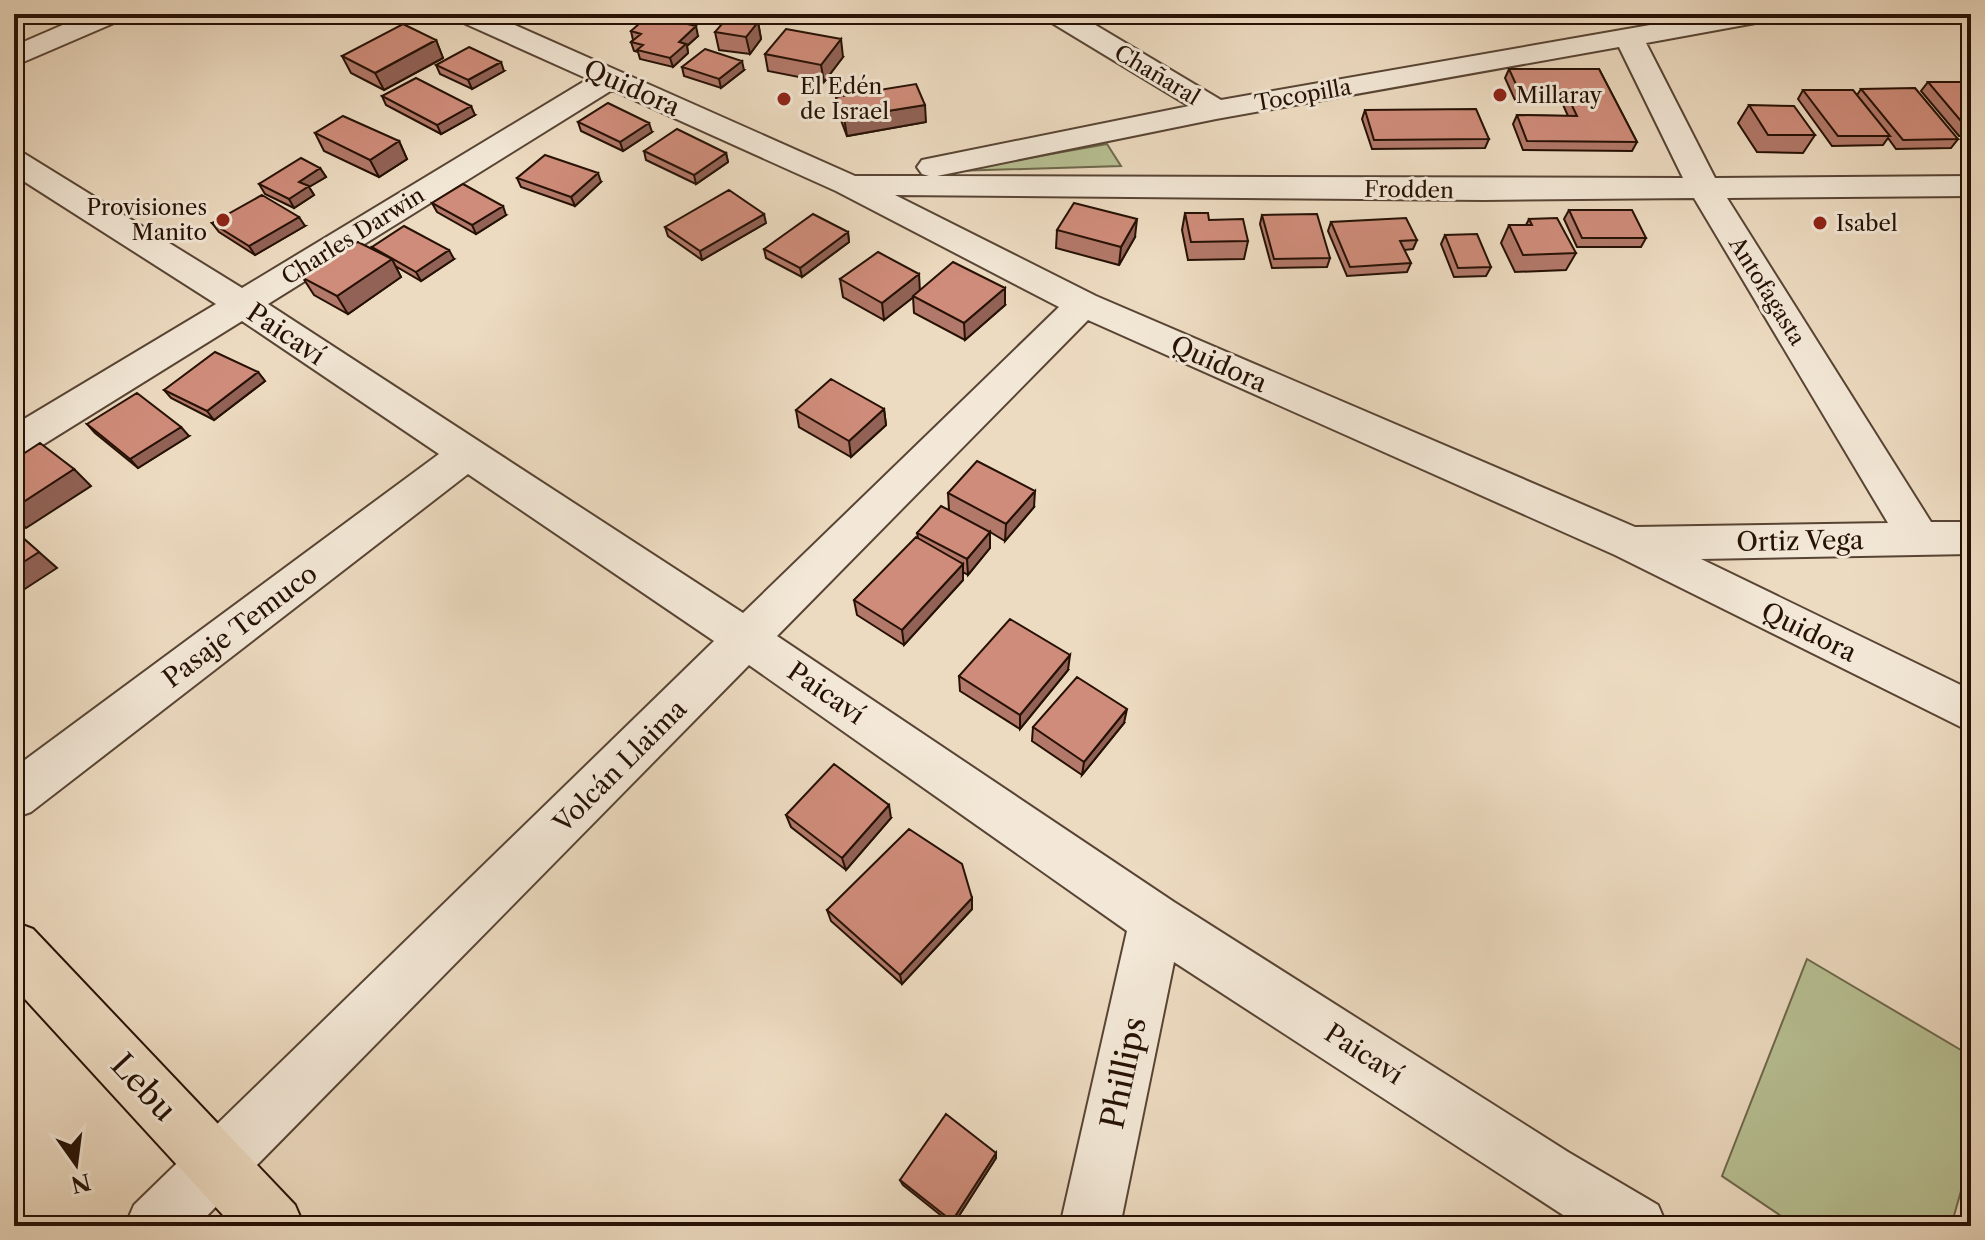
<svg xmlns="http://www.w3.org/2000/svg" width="1985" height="1240" viewBox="0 0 1985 1240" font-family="'Libre Caslon Text',serif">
<rect width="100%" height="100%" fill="#eddbc1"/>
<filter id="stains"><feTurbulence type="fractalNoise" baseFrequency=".0025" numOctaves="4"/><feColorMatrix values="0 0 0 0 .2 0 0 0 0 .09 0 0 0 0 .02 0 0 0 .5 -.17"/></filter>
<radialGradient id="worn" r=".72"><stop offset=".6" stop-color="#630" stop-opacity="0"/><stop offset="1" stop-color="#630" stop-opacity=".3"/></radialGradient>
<!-- green -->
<path fill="#b7c093" stroke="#6e684c" stroke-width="2" d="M 1107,144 L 1121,166 L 955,171 Z
M 1807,959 L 1971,1056 L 1971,1156 L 1951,1226 L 1796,1226 L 1722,1176 Z"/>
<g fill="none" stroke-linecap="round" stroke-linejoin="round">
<defs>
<path id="minor" d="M 88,14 L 125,14 L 121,20 L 14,66 L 14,46 Z
M 453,14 L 490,14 L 855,176 L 929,176 L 922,174 L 917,167 L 922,160 L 1189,106 L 1047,20 L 1043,14 L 1077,14 L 1221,100 L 1713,14 L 1775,14 L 1771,20 L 1761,22 L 1646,43 L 1715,178 L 1971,176 L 1971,196 L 1727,198 L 1931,522 L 1971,522 L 1971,554 L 1701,559 L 1971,690 L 1971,732 L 1615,555 L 1088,320 L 777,636 L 1174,902 L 1568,1152 L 1658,1205 L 1667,1226 L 1580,1226 L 1174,962 L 1120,1226 L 1060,1226 L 1127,931 L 749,665 L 197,1226 L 125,1226 L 134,1205 L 714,641 L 468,474 L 31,812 L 14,818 L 14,768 L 439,454 L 242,321 L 28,454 L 14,459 L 14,425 L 216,304 L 14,175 L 14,151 L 25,154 L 242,288 L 588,79 L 457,20 ZM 1619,47 L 1683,178 L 937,176 L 1216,119 ZM 612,90 L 836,191 L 1059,307 L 743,613 L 268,304 ZM 895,195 L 1484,200 L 1694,198 L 1888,523 L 1635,527 L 1096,296 Z"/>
<path id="major" d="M 14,922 L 33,929 L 295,1205 L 304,1226 L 233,1226 L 14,987 Z"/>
</defs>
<!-- minor casing -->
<use href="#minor" stroke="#584434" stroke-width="4"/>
<!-- major casing -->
<use href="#major" stroke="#261105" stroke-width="4"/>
<!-- minor -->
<use href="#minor" fill="#f3e8d7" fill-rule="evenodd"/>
<!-- major -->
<use href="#major" fill="#eddbc1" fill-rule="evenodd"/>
</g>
<!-- wall -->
<path fill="#b27869" stroke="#261105" stroke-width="2" d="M 679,17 L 680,23 L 698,36 L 687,46 L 688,53 L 673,67 L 640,59 L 638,52 L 634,51 L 631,42 L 633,40 L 631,31 Z
M 758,22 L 761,39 L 750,54 L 719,50 L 715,32 Z
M 436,40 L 443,58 L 384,90 L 351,73 L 342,56 Z
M 765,54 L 843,57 L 824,82 L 768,71 Z
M 436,65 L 504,71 L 472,89 L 440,74 Z
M 682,67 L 744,70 L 721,88 L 684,76 Z
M 1509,69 L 1599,69 L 1637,142 L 1632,151 L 1523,150 L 1513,124 L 1517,115 L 1568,116 L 1561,100 L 1515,100 L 1505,78 Z
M 1928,82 L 1971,82 L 1971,136 L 1959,136 L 1921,91 Z
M 1861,89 L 1958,139 L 1951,148 L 1896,149 L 1888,138 L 1883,145 L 1832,146 L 1798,99 L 1803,90 L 1857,95 Z
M 382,96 L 475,115 L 441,134 L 386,105 Z
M 836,97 L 926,122 L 847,136 L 839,115 Z
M 1749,105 L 1815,135 L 1803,153 L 1757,152 L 1738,123 Z
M 1365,110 L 1489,139 L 1485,148 L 1372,149 L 1362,119 Z
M 578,122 L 652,132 L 623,151 L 581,131 Z
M 315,133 L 399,141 L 407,159 L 379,177 L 324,151 Z
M 644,151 L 726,153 L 728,162 L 696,184 L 646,160 Z
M 320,168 L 326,177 L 309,187 L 314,195 L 294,208 L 265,194 L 259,184 Z
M 517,178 L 601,182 L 575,206 L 521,187 Z
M 432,203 L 506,215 L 476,234 L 437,212 Z
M 1569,210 L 1646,238 L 1641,247 L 1577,247 L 1564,219 Z
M 1185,213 L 1209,220 L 1248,241 L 1244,259 L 1188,260 L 1182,230 Z
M 1262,215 L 1330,258 L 1327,267 L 1272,268 L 1260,224 Z
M 1529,219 L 1576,253 L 1566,270 L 1515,272 L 1501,243 L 1509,225 L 1526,225 Z
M 1331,222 L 1417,240 L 1413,249 L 1404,250 L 1411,263 L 1407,272 L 1347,276 L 1328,231 Z
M 212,223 L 305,226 L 255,255 L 219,232 Z
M 766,223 L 702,260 L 668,236 L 665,227 Z
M 1057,230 L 1135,237 L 1119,265 L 1056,248 Z
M 848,232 L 849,242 L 802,277 L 766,258 L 764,249 Z
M 1445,235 L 1491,267 L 1486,276 L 1454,277 L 1441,244 Z
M 372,247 L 454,259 L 421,281 L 395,266 L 401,277 L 348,314 L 314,295 L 303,278 L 374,250 Z
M 840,279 L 920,290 L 1005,305 L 965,340 L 914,313 L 913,297 L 884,320 L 843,297 Z
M 258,372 L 265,381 L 214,420 L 171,398 L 164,390 Z
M 884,409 L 886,425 L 851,457 L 799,427 L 796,410 Z
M 87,424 L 189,436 L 138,468 L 95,433 Z
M 948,493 L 1034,507 L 1005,541 L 990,532 L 990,548 L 968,575 L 963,572 L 963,580 L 904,645 L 857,615 L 854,600 L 918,538 L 917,533 L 949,510 Z
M 1068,670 L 1020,729 L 960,691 L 959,676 Z
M 1124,723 L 1082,775 L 1032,741 L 1033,727 Z
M 786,815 L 891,818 L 846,870 L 791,827 Z
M 972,898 L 972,909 L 902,984 L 831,921 L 827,910 Z
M 996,1153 L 996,1158 L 953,1225 L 903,1185 L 900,1180 Z"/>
<!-- shaded-wall -->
<path fill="#916255" stroke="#261105" stroke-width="2" d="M 758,22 L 761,39 L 750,54 L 746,37 Z
M 696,26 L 698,36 L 687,46 L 688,53 L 673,67 L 670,58 L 679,42 Z
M 841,39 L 843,57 L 824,82 L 821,65 Z
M 436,40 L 443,58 L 384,90 L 375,73 Z
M 742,61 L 744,70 L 721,88 L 719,79 Z
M 501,62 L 504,71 L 472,89 L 468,80 Z
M 925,105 L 926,122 L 847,136 L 844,118 Z
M 471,106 L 475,115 L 441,134 L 437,125 Z
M 649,123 L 652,132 L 623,151 L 620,142 Z
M 399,141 L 407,159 L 379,177 L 370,160 Z
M 726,153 L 728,162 L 696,184 L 694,175 Z
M 320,168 L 326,177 L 309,187 L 314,195 L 294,208 L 289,199 L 299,182 Z
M 598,173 L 601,182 L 575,206 L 571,197 Z
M 503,206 L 506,215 L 476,234 L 472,225 Z
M 764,214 L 766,223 L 702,260 L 700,251 Z
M 299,217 L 305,226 L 255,255 L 249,246 Z
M 1137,219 L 1135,237 L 1119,265 L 1121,247 Z
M 848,232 L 849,242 L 802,277 L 800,268 Z
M 449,250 L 454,259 L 421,281 L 416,272 Z
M 392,259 L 401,277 L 348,314 L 337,296 Z
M 919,274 L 920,292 L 884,320 L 882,303 Z
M 1005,288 L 1005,305 L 965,340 L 964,323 Z
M 258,372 L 265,381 L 214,420 L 207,411 Z
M 884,409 L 886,425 L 851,457 L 849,441 Z
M 181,427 L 189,436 L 138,468 L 130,459 Z
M 74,469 L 91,486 L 26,528 L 14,517 L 14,508 Z
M 1035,491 L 1034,507 L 1005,541 L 1006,524 Z
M 14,530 L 57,568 L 14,596 Z
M 990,532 L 990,548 L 968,575 L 967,559 Z
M 963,564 L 963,580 L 904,645 L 902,630 Z
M 1070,655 L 1068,670 L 1020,729 L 1020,715 Z
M 1127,709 L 1124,723 L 1082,775 L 1084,762 Z
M 889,805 L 891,818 L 846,870 L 842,858 Z
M 972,898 L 972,909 L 902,984 L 900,975 Z
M 996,1153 L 996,1158 L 953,1225 L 952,1221 Z"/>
<!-- building -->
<path fill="#cf8c7a" stroke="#261105" stroke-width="2" d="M 650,14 L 666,14 L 679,17 L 674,21 L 696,26 L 679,42 L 686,44 L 670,58 L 637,50 L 643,45 L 631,42 L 641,34 L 631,31 Z
M 728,17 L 758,22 L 746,37 L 715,32 Z
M 403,24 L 436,40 L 375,73 L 342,56 Z
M 786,29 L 841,39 L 821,65 L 765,54 Z
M 469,47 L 501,62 L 468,80 L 436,65 Z
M 705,49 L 742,61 L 719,79 L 682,67 Z
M 1509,69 L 1599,69 L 1637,142 L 1527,141 L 1517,115 L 1577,116 L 1565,91 L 1519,91 Z
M 416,78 L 471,106 L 437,125 L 382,96 Z
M 1928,82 L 1971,82 L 1971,127 L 1966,127 Z
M 916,84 L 925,105 L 844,118 L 836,97 Z
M 1915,88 L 1958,139 L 1903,140 L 1861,89 Z
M 1803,90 L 1853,90 L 1890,136 L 1838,136 Z
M 608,103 L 649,123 L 620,142 L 578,122 Z
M 1749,105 L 1794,106 L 1815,135 L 1768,135 Z
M 1476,109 L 1489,139 L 1374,140 L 1365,110 Z
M 343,116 L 399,141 L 370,160 L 315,133 Z
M 677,129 L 726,153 L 694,175 L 644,151 Z
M 545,155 L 598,173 L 571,197 L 517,178 Z
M 301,158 L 320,168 L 299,182 L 309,186 L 289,199 L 259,184 Z
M 463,184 L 503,206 L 472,225 L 432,203 Z
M 729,190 L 764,214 L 700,251 L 665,227 Z
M 262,195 L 299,217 L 249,246 L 212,223 Z
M 1074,203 L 1137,219 L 1121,247 L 1057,230 Z
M 1569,210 L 1632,210 L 1646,238 L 1582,238 Z
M 1185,213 L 1208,213 L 1209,220 L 1243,219 L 1248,241 L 1191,242 Z
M 813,214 L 848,232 L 800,268 L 764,249 Z
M 1317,214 L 1330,258 L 1274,259 L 1262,215 Z
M 1406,218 L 1417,240 L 1400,241 L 1411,263 L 1350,267 L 1331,222 Z
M 1557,218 L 1576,253 L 1523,255 L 1509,225 L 1532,225 L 1529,219 Z
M 404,226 L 449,250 L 416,272 L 372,247 Z
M 1477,234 L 1491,267 L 1458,268 L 1445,235 Z
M 358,242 L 392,259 L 337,296 L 303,278 Z
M 878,252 L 919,274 L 882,303 L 840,279 Z
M 953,262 L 1005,288 L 964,323 L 913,296 Z
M 215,352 L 258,372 L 207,411 L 164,390 Z
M 831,379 L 884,409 L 849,441 L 796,410 Z
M 137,393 L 181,427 L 130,459 L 87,424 Z
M 40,443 L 74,469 L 14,508 L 14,460 Z
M 977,461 L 1035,491 L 1006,524 L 948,493 Z
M 941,506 L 990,532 L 967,559 L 917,533 Z
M 14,530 L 39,552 L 14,568 Z
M 916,537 L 963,564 L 902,630 L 854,600 Z
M 1010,619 L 1070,655 L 1020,715 L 959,676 Z
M 1077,677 L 1127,709 L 1084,762 L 1033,727 Z
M 834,764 L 889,805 L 842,858 L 786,815 Z
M 909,829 L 962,864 L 972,898 L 900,975 L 827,910 Z
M 946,1114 L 996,1153 L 952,1221 L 900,1180 Z"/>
<!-- markers -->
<g fill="#8f2418" stroke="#f3e8d7" stroke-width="3">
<circle cx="1500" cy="95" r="8"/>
<circle cx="784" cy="99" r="8"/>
<circle cx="223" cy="220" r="8"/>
<circle cx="1820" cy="223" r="8"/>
</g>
<g text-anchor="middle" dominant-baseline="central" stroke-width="6" stroke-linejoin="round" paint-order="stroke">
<!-- far-street labels -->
<g font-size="22" fill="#261105" stroke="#f3e8d7">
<text transform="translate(1157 75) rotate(31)">Chañaral</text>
<text transform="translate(1303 95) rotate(-10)">Tocopilla</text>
<text transform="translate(1409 190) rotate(1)">Frodden</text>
<text transform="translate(353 236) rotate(-32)">Charles Darwin</text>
<text transform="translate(1767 291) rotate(58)">Antofagasta</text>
</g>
<!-- far-poi labels -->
<g font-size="22" fill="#261105" stroke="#f3e8d7" text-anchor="start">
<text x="800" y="86">El Edén<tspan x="800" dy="25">de Israel</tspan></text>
<text x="1516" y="95">Millaray</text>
<text x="207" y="207" text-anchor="end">Provisiones<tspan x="207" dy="25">Manito</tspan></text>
<text x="1836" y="223">Isabel</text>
</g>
<!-- street labels -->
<g font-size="26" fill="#261105" stroke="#f3e8d7">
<text transform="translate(632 88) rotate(24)">Quidora</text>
<text transform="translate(286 334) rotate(34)">Paicaví</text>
<text transform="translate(1219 364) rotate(24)">Quidora</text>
<text transform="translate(1800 541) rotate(-1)">Ortiz Vega</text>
<text transform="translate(240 626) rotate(-37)">Pasaje Temuco</text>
<text transform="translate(1809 632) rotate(26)">Quidora</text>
<text transform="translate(826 693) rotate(35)">Paicaví</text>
<text transform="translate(620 766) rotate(-45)">Volcán Llaima</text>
<text transform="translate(1364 1054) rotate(33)">Paicaví</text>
</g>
<!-- near-street labels -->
<g font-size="32" fill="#261105" stroke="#f3e8d7">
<text transform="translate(1123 1073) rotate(-78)">Phillips</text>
<text transform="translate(144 1087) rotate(47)">Lebu</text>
</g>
</g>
<!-- margin -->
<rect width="1985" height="1240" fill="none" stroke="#eddbc1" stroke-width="48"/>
<rect x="16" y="16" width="1953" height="1208" fill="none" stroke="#261105" stroke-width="4"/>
<rect x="24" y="24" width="1937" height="1192" fill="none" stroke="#261105" stroke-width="2"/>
<!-- north arrow -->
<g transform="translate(76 1164) rotate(166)" stroke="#f3e8d7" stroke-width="6" paint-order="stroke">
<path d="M0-6L14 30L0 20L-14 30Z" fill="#261105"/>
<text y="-12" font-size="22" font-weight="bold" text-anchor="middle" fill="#261105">N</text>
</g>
<rect width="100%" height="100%" filter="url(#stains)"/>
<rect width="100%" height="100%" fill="url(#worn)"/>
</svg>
